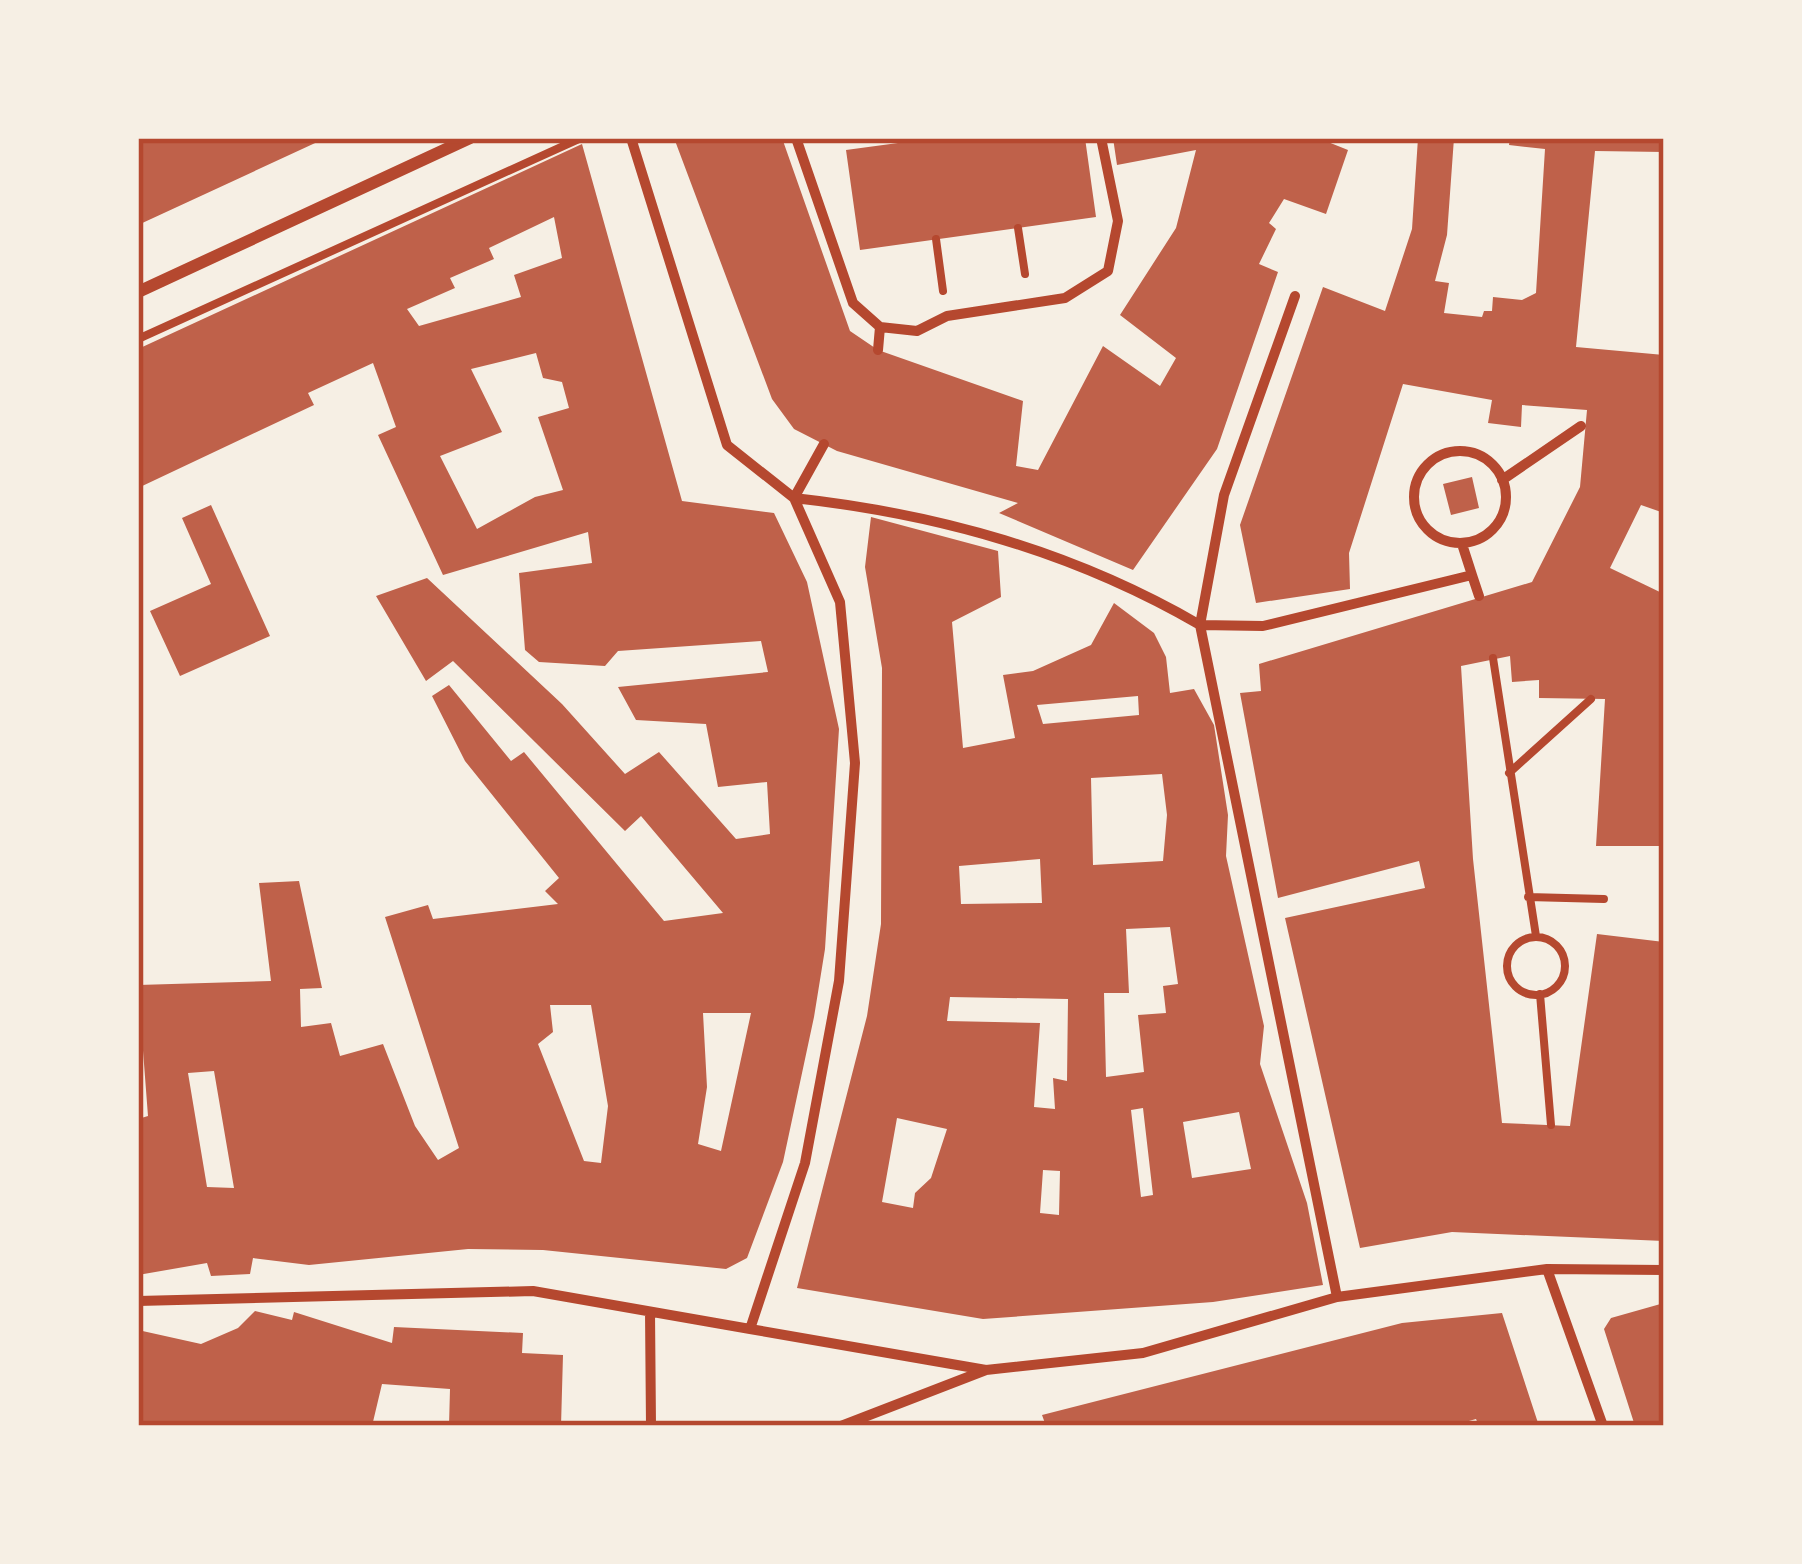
<svg xmlns="http://www.w3.org/2000/svg" width="1802" height="1564" viewBox="0 0 1802 1564" font-family="Overpass,sans-serif">
<rect width="100%" height="100%" fill="#f6efe4"/>
<!-- building -->
<path fill="#bf614a" fill-rule="evenodd" d="M 138,138 L 326,138 L 138,225 Z
M 674,138 L 782,138 L 850,331 L 878,350 L 1023,401 L 1016,466 L 1038,470 L 1103,346 L 1160,386 L 1176,358 L 1120,315 L 1176,228 L 1196,150 L 1117,165 L 1113,138 L 1318,138 L 1348,150 L 1326,214 L 1284,199 L 1269,223 L 1276,229 L 1259,264 L 1278,272 L 1217,449 L 1133,570 L 999,513 L 1018,503 L 837,451 L 794,429 L 772,399 Z
M 935,138 L 1085,138 L 1096,217 L 860,250 L 846,150 Z
M 1418,138 L 1454,138 L 1447,235 L 1435,281 L 1449,283 L 1444,313 L 1482,317 L 1484,311 L 1492,311 L 1493,297 L 1522,300 L 1536,293 L 1545,149 L 1509,145 L 1510,138 L 1664,138 L 1664,152 L 1595,151 L 1576,347 L 1664,355 L 1664,513 L 1641,505 L 1610,568 L 1664,594 L 1664,846 L 1596,846 L 1605,699 L 1539,698 L 1539,680 L 1512,682 L 1510,656 L 1461,666 L 1473,859 L 1502,1123 L 1570,1126 L 1597,934 L 1664,942 L 1664,1241 L 1452,1232 L 1360,1248 L 1285,918 L 1425,888 L 1419,861 L 1278,898 L 1240,693 L 1261,691 L 1259,664 L 1532,582 L 1580,487 L 1587,410 L 1522,405 L 1521,427 L 1488,423 L 1492,400 L 1403,384 L 1349,553 L 1350,589 L 1256,603 L 1240,525 L 1323,287 L 1385,311 L 1412,229 Z
M 582,144 L 682,501 L 774,513 L 807,582 L 839,729 L 825,949 L 814,1017 L 783,1162 L 747,1258 L 726,1269 L 543,1250 L 468,1249 L 309,1265 L 253,1258 L 250,1274 L 211,1276 L 207,1263 L 138,1275 L 138,1119 L 148,1116 L 138,985 L 271,981 L 259,883 L 299,881 L 322,988 L 300,989 L 301,1027 L 331,1023 L 340,1056 L 383,1044 L 415,1126 L 438,1160 L 459,1148 L 385,917 L 428,905 L 433,919 L 558,904 L 545,891 L 559,878 L 465,761 L 432,696 L 449,685 L 511,761 L 524,752 L 664,921 L 723,913 L 641,816 L 625,831 L 453,661 L 426,681 L 376,596 L 427,578 L 562,704 L 625,774 L 659,752 L 736,839 L 770,834 L 767,782 L 718,787 L 706,724 L 636,720 L 618,687 L 768,672 L 761,641 L 618,651 L 605,666 L 539,662 L 525,650 L 519,573 L 592,563 L 588,532 L 443,575 L 378,435 L 396,427 L 373,363 L 308,393 L 314,405 L 138,488 L 138,349 ZM 554,217 L 562,258 L 514,275 L 521,297 L 419,326 L 407,309 L 455,288 L 450,278 L 494,259 L 489,248 ZM 536,353 L 543,378 L 562,382 L 569,408 L 538,417 L 563,490 L 535,497 L 477,529 L 440,456 L 502,432 L 471,369 ZM 550,1005 L 591,1005 L 608,1106 L 601,1163 L 584,1161 L 538,1044 L 553,1032 ZM 703,1013 L 751,1013 L 721,1151 L 698,1144 L 707,1087 ZM 214,1071 L 234,1188 L 207,1187 L 188,1073 Z
M 1472,477 L 1479,508 L 1451,515 L 1443,484 Z
M 211,505 L 270,636 L 180,676 L 150,611 L 211,584 L 182,518 Z
M 871,517 L 998,551 L 1001,597 L 952,622 L 963,748 L 1015,738 L 1003,675 L 1033,671 L 1091,645 L 1114,603 L 1154,633 L 1166,657 L 1170,693 L 1194,689 L 1214,725 L 1228,815 L 1226,856 L 1264,1026 L 1260,1064 L 1307,1203 L 1323,1285 L 1213,1302 L 983,1319 L 797,1288 L 867,1016 L 881,924 L 882,668 L 865,567 ZM 1138,696 L 1139,715 L 1043,724 L 1037,705 ZM 1162,774 L 1167,815 L 1163,861 L 1093,865 L 1091,778 ZM 1040,859 L 1042,903 L 961,904 L 959,866 ZM 1170,927 L 1178,984 L 1163,986 L 1166,1013 L 1138,1015 L 1144,1072 L 1106,1077 L 1104,993 L 1129,993 L 1126,929 ZM 950,997 L 1068,999 L 1067,1081 L 1053,1078 L 1055,1109 L 1034,1107 L 1040,1023 L 947,1021 ZM 1143,1108 L 1153,1195 L 1141,1197 L 1131,1110 ZM 1239,1112 L 1251,1169 L 1192,1178 L 1183,1122 ZM 897,1118 L 947,1129 L 931,1178 L 915,1193 L 913,1208 L 882,1202 ZM 1043,1170 L 1060,1171 L 1059,1215 L 1040,1213 Z
M 1664,1303 L 1664,1426 L 1635,1426 L 1604,1329 L 1611,1318 Z
M 255,1311 L 292,1320 L 294,1312 L 392,1343 L 394,1327 L 523,1333 L 522,1353 L 563,1355 L 561,1426 L 449,1426 L 450,1389 L 382,1384 L 372,1426 L 138,1426 L 138,1330 L 201,1344 L 238,1328 Z
M 1502,1313 L 1539,1426 L 1479,1426 L 1476,1419 L 1451,1426 L 1046,1426 L 1042,1415 L 1402,1323 Z"/>
<g fill="none" stroke-linecap="round" stroke-linejoin="round">
<!-- path -->
<path stroke="#b5482f" stroke-width="8" d="M 1018,228 L 1025,274
M 936,239 L 943,291
M 138,339 L 581,138
M 1493,658 L 1536,936
M 1509,773 L 1591,699
M 1528,897 L 1604,899
M1507 966a29 29 0 1 1 58 0a29 29 0 1 1-58 0Z
M 1540,994 L 1551,1125"/>
<!-- pedestrian -->
<path stroke="#b5482f" stroke-width="10" d="M 631,138 L 727,445 L 794,498 L 840,602 L 855,763 L 839,981 L 805,1163 L 750,1329 L 986,1370
M 796,138 L 853,303 L 880,327 L 917,331 L 947,316 L 1065,298 L 1108,271 L 1118,221 L 1101,138
M 1295,296 L 1224,495 L 1200,625 L 1263,626 L 1472,575 L 1462,544
M 878,350 L 880,327
M 824,444 L 794,498 C 939,514 1074,552 1200,625 L 1337,1297
M1414 497a46 46 0 1 1 92 0a46 46 0 1 1-92 0Z
M 1502,480 L 1581,426
M 1472,575 L 1479,596
M 1547,1269 L 1603,1426
M 138,1301 L 533,1291 L 750,1329
M 650,1312 L 651,1426
M 841,1426 L 986,1370 L 1143,1353 L 1337,1297 L 1547,1269 L 1664,1270"/>
<!-- minor -->
<path stroke="#b5482f" stroke-width="12" d="M 138,292 L 470,138"/>
</g>
<!-- border -->
<rect width="1802" height="1564" fill="none" stroke="#f6efe4" stroke-width="282"/>
<rect x="141" y="141" width="1520" height="1282" fill="none" stroke="#b5482f" stroke-width="4.5"/>
</svg>
